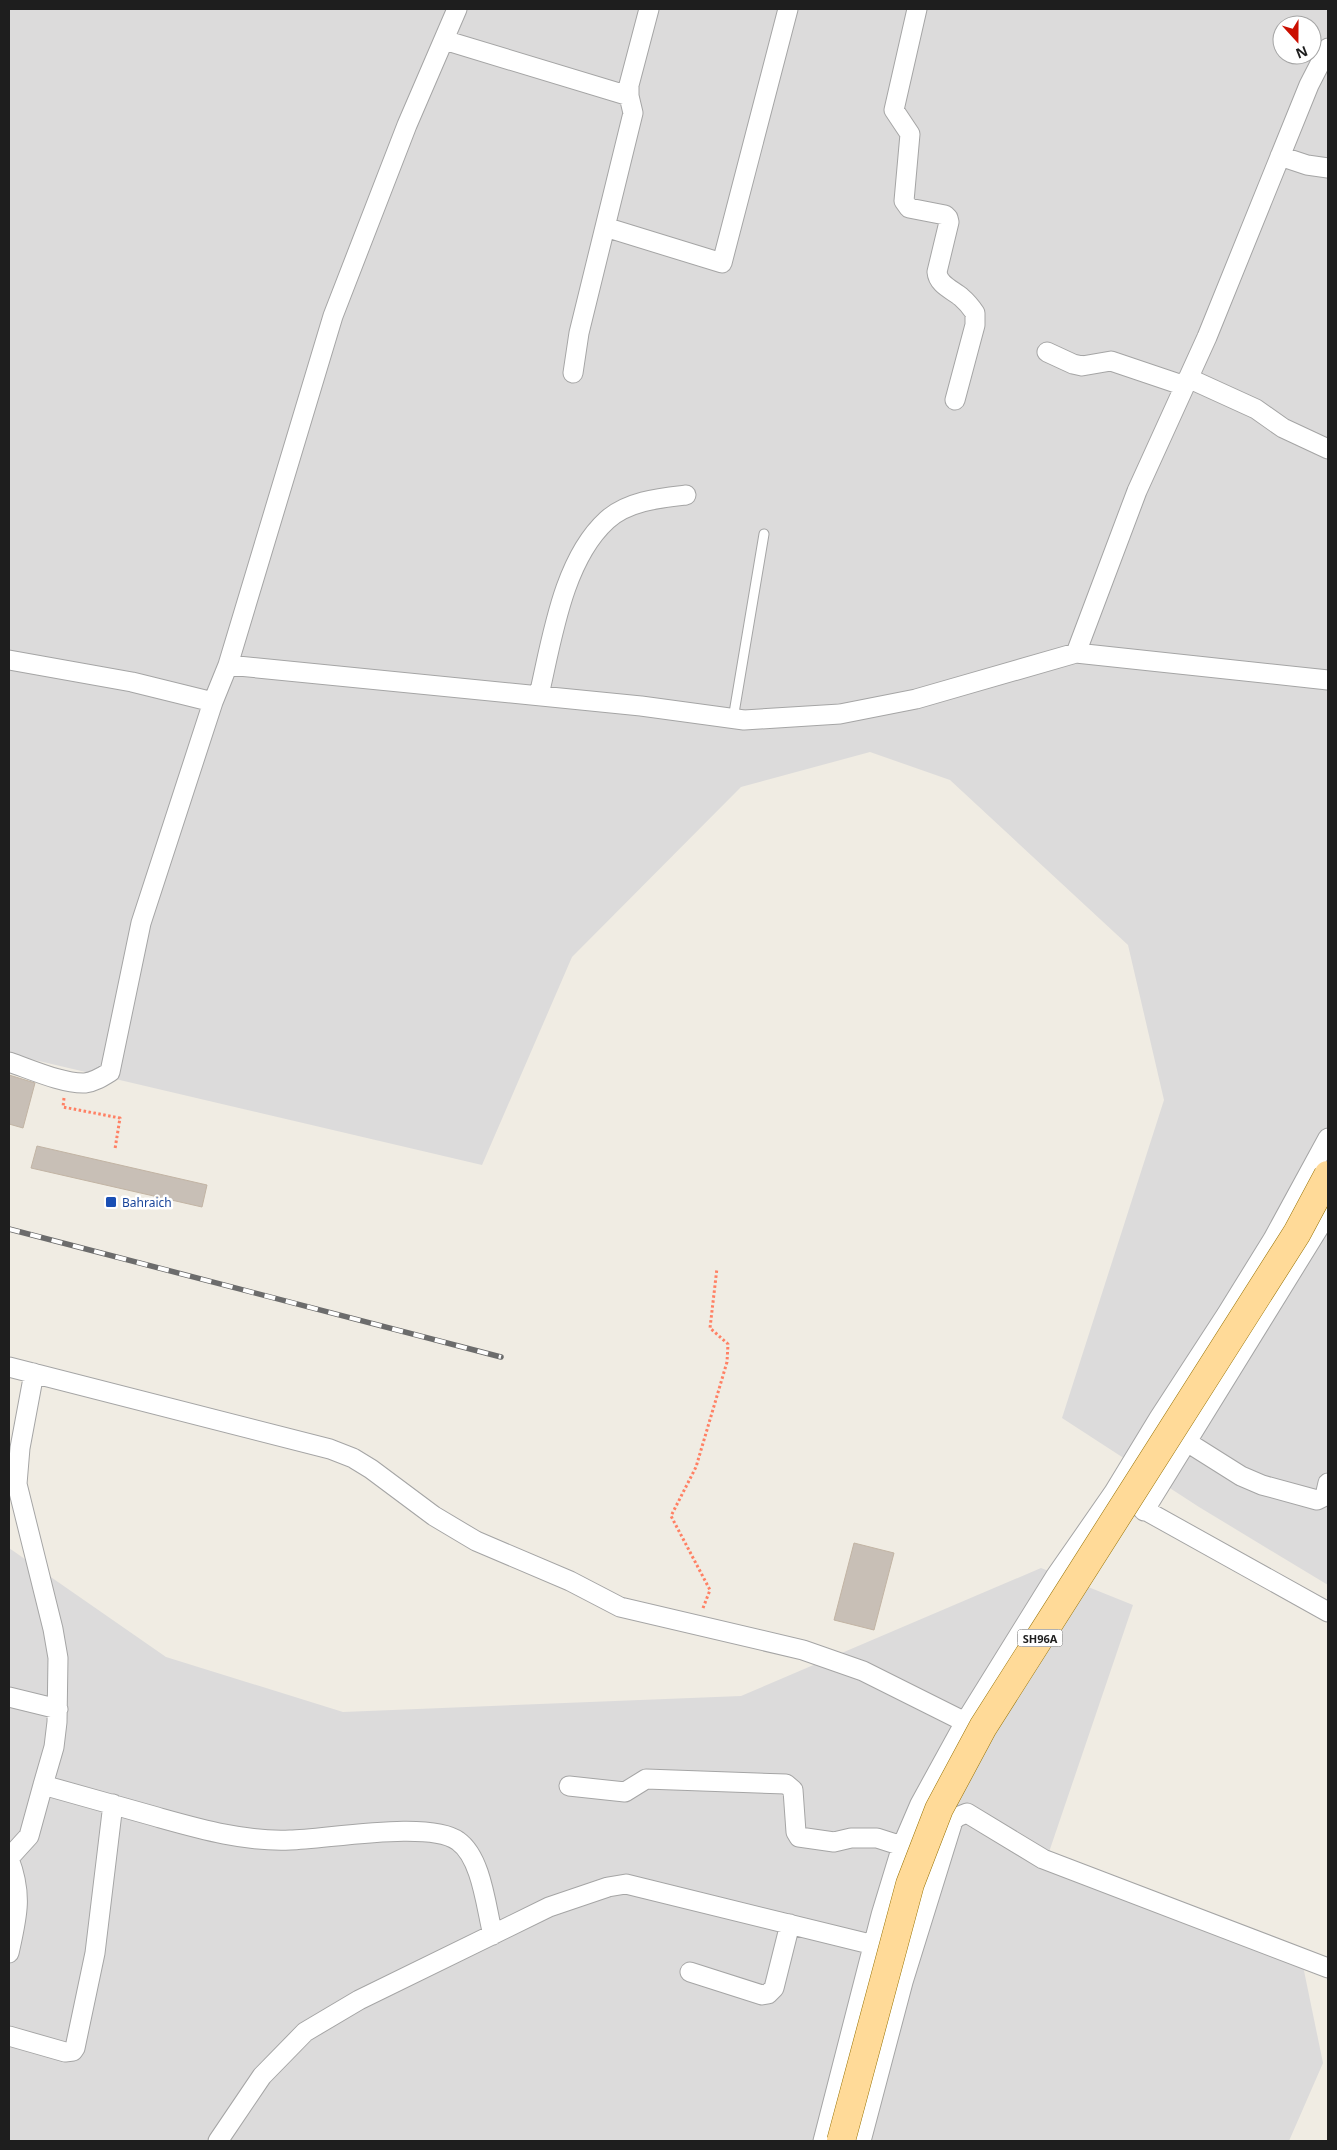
<svg xmlns="http://www.w3.org/2000/svg" width="1337" height="2150" viewBox="0 0 1337 2150" font-family="'Noto Sans',sans-serif">
<rect width="100%" height="100%" fill="#f0ece3"/>
<!-- residential -->
<path fill="#dcdbdb" fill-rule="evenodd" d="M 9,9 L 1328,9 L 1328,1585 L 1199,1507 L 1062,1418 L 1164,1100 L 1128,945 L 950,780 L 870,752 L 741,787 L 572,957 L 482,1165 L 9,1054 ZM 1282,25 L 1312,25 L 1312,55 L 1282,55 Z
M 9,1548 L 166,1657 L 343,1712 L 741,1696 L 1041,1568 L 1133,1605 L 1047,1858 L 1302,1961 L 1323,2063 L 1289,2141 L 9,2141 Z"/>
<!-- building -->
<path fill="#c8bfb6" stroke="#c2b4a4" d="M 9,1075 L 35,1083 L 23,1128 L 9,1124 Z
M 37,1146 L 207,1185 L 202,1207 L 31,1168 Z
M 854,1543 L 894,1553 L 874,1630 L 834,1620 Z"/>
<g fill="none" stroke-linecap="round" stroke-linejoin="round">
<defs>
<path id="service" d="M 733,719 L 764,534"/>
<path id="minor" d="M 457,9 L 407,125 L 333,316 L 228,665 L 641,706 L 744,720 L 840,714 L 916,699 L 1076,653 L 1328,680
M 917,9 L 894,110 L 910,134 L 904,201 L 909,208 L 945,215 L 948,218 L 949,222 L 937,272 C 938,285 953,290 961,297 C 967,302 971,307 975,313 L 975,325 L 955,400
M 444,40 L 629,96
M 1280,156 L 1307,165 L 1328,168
M 605,227 L 722,263 L 788,9
M 1047,352 L 1073,364 L 1082,366 L 1111,361 L 1185,386
M 573,373 L 579,333 L 633,113 L 629,96 L 629,85 L 649,9
M 1188,378 L 1256,409 L 1283,428 L 1328,449
M 1076,653 L 1137,491 L 1207,337 L 1309,85 L 1328,48
M 9,660 L 132,682 L 213,702
M 539,695 C 552,639 563,560 607,520 C 628,501 660,498 686,495
M 9,1062 C 30,1069 63,1084 85,1083 C 94,1082 102,1077 110,1072 L 141,923 L 213,702 L 228,665
M 9,1367 L 330,1449 L 353,1458 L 371,1469 L 434,1516 L 476,1541 L 570,1581 L 620,1607 L 803,1650 L 863,1671 L 965,1722
M 34,1373 L 20,1448 L 17,1484 L 53,1629 L 58,1658 L 57,1722 L 54,1747 L 43,1785 C 81,1796 119,1806 157,1817 C 200,1829 245,1842 290,1840 C 328,1839 430,1820 458,1841 C 482,1858 486,1908 493,1935
M 1187,1442 L 1241,1476 L 1262,1485 L 1317,1500 L 1325,1496 L 1328,1483
M 1134,1504 L 1328,1612
M 1144,1511 L 1328,1213
M 9,1697 L 58,1709
M 569,1786 L 625,1792 L 646,1779 L 786,1784 L 793,1790 L 796,1832 L 799,1837 L 834,1842 L 851,1838 L 877,1838 L 902,1846
M 9,1858 L 29,1836 L 43,1785
M 9,1859 C 23,1895 17,1917 9,1953
M 690,1972 L 762,1995 L 768,1994 L 774,1988 L 790,1924
M 9,2036 L 65,2052 L 73,2051 L 75,2048 L 95,1953 L 113,1804
M 218,2141 L 262,2076 L 305,2032 L 359,2000 L 549,1907 L 608,1887 L 626,1884 L 874,1945
M 823,2141 L 881,1915 L 902,1846 L 920,1804 L 965,1722 L 1055,1577 L 1114,1492 L 1159,1418 L 1226,1315 L 1273,1239 L 1328,1138
M 861,2141 L 903,1982 L 953,1821 L 957,1817 L 967,1813 L 1043,1859 L 1328,1968"/>
</defs>
<!-- service casing -->
<use href="#service" stroke="#a5a5a5" stroke-width="11"/>
<!-- minor casing -->
<use href="#minor" stroke="#a5a5a5" stroke-width="21"/>
<!-- path -->
<path stroke="#ff8064" stroke-width="3" stroke-dasharray="2.5 2.5" stroke-linecap="butt" d="M 64,1098 L 63,1107 L 120,1118 L 115,1149
M 703,1608 L 710,1590 L 671,1516 L 696,1467 L 727,1362 L 728,1344 L 710,1328 L 717,1268"/>
<!-- service -->
<use href="#service" stroke="#fff" stroke-width="9"/>
<!-- minor -->
<use href="#minor" stroke="#fff" stroke-width="19"/>
<defs>
<path id="rail" d="M 9,1229 L 501,1357"/>
</defs>
<!-- rail casing -->
<use href="#rail" stroke="#6c6c6c" stroke-width="5.5"/>
<!-- rail -->
<use href="#rail" stroke="#fff" stroke-width="4" stroke-dasharray="11" stroke-linecap="butt"/>
<defs>
<path id="primary-bridge" d="M 841,2141 L 910,1884 L 939,1809 L 983,1727 L 1297,1233 L 1328,1175"/>
</defs>
<!-- primary-bridge casing -->
<use href="#primary-bridge" stroke="#977100" stroke-width="29" stroke-linecap="butt"/>
<!-- primary-bridge -->
<use href="#primary-bridge" stroke="#ffda98" stroke-width="28"/>
</g>
<!-- markers -->
<rect fill="#1a4fb4" stroke="#fff" stroke-width="2" x="105" y="1196" width="12" height="12" rx="2.5"/>
<g text-anchor="middle" dominant-baseline="central" stroke-width="5" stroke-linejoin="round" paint-order="stroke">
<!-- shield labels -->
<rect fill="#fff" stroke="#626262" stroke-width="1" x="1017.5" y="1629.5" width="45" height="17" rx="4"/>
<g font-size="11" font-weight="bold" fill="#1e1e1e">
<text x="1040" y="1638">SH96A</text>
</g>
<!-- transit labels -->
<g font-size="12" fill="#164399" stroke="#fff" text-anchor="start">
<text x="122" y="1202">Bahraich</text>
</g>
</g>
<!-- border -->
<rect width="1337" height="2150" fill="none" stroke="#1e1e1e" stroke-width="20"/>
<!-- north arrow -->
<g transform="translate(1297 40) rotate(159)"><circle r="24" fill="#ffffff" stroke="#a5a5a5"/>
<path d="M0-4L9 19L0 12L-9 19Z" fill="#cb0f00"/>
<text y="-8" font-size="14" font-weight="bold" text-anchor="middle" fill="#1e1e1e">N</text>
</g>
</svg>
